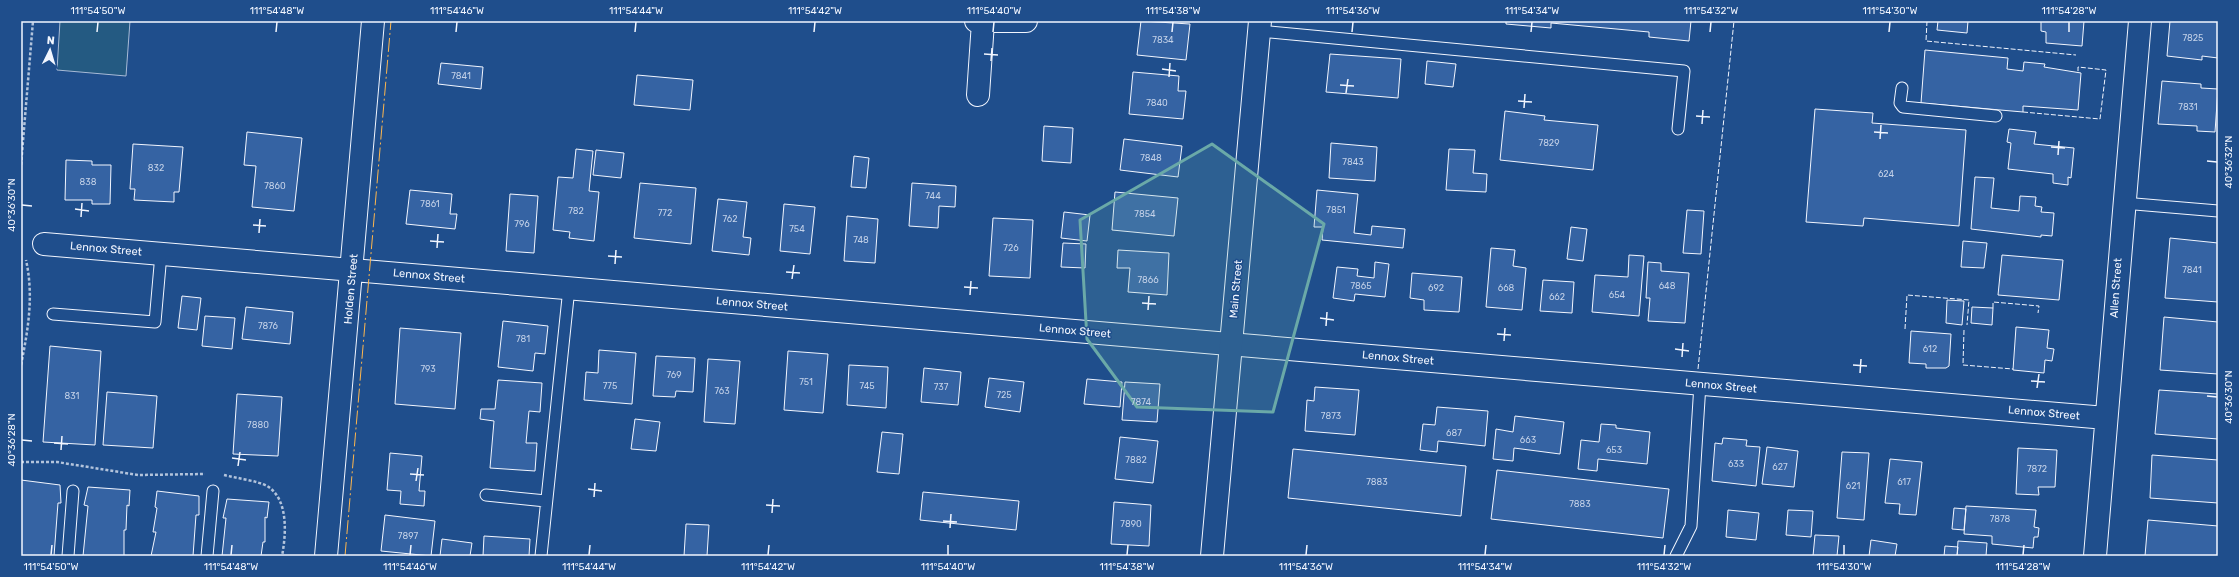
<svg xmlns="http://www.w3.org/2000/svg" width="2239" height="577" viewBox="0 0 2239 577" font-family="Rubik,sans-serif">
<rect width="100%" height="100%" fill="#1f4e8c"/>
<!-- green -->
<path fill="#245a82" stroke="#a8bbd7" d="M 60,21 L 130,21 L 126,76 L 57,70 Z"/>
<!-- building -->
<path fill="#3563a3" stroke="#f2f6ff" d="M 1141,21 L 1190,24 L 1186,60 L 1137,55 Z
M 1506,21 L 1691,21 L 1689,41 L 1649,37 L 1649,32 L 1551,23 L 1551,28 L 1506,24 Z
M 1938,21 L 1968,21 L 1967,33 L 1937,30 Z
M 2041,21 L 2084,21 L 2082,46 L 2046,43 L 2046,32 L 2041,31 Z
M 2170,21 L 2218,21 L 2218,58 L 2202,56 L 2202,60 L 2167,56 Z
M 1925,50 L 2008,58 L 2007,69 L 2023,71 L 2024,62 L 2045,64 L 2044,67 L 2081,73 L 2078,110 L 2023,106 L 2023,112 L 1921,103 Z
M 1330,54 L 1401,59 L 1398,98 L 1326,92 Z
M 1427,61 L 1456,64 L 1453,87 L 1425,84 Z
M 441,63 L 483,67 L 481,89 L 438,84 Z
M 1133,72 L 1179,76 L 1178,91 L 1186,91 L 1183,119 L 1129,114 Z
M 637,75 L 693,80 L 690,110 L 634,105 Z
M 2162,81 L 2201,84 L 2201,88 L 2218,89 L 2215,132 L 2197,131 L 2197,126 L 2158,124 Z
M 1815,109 L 1873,113 L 1872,123 L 1966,130 L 1959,226 L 1864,218 L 1863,226 L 1806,222 Z
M 1505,111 L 1545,116 L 1544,120 L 1598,125 L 1593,170 L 1500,160 Z
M 1044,126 L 1073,128 L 1071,163 L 1042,161 Z
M 2009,129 L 2036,132 L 2034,144 L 2074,148 L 2071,178 L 2068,177 L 2068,185 L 2053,183 L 2053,174 L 2008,169 L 2011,143 L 2007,142 Z
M 247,132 L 302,138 L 294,211 L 252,207 L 256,166 L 244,165 Z
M 1124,139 L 1182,146 L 1178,177 L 1120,170 Z
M 1331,143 L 1377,147 L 1375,181 L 1329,178 Z
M 133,144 L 183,147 L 179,192 L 174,192 L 174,202 L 134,200 L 135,189 L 130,189 Z
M 576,149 L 593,151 L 589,191 L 599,192 L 594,241 L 569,238 L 570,232 L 553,230 L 558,177 L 573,178 Z
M 1449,149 L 1475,150 L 1473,173 L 1487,174 L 1486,192 L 1446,190 Z
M 596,150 L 624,153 L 621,178 L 593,175 Z
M 854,156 L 869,158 L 866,188 L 851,187 Z
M 66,160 L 92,161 L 92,165 L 111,165 L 110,204 L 92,204 L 92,200 L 65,200 Z
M 1975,177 L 1994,178 L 1991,208 L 2019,211 L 2020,196 L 2036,197 L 2035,206 L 2042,207 L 2041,212 L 2054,213 L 2052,236 L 2041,235 L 2041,237 L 1971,229 Z
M 640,183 L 696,188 L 691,244 L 634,238 Z
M 912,183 L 956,186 L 955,207 L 939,206 L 938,228 L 909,226 Z
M 410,190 L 452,194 L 450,214 L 457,214 L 455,229 L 406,224 Z
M 1317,190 L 1358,194 L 1354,233 L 1371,235 L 1372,226 L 1405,229 L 1403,248 L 1322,240 L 1323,227 L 1314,227 Z
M 1115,192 L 1178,198 L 1174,236 L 1112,230 Z
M 510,194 L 538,196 L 534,253 L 506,251 Z
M 718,199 L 747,202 L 743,237 L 751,238 L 749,255 L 712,251 Z
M 784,204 L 815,207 L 810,254 L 780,251 Z
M 1687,210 L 1704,211 L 1701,254 L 1683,253 Z
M 1064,212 L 1090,215 L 1087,241 L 1061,238 Z
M 847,216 L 878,219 L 875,263 L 844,261 Z
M 993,218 L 1033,220 L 1030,278 L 989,276 Z
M 1571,227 L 1587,229 L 1583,261 L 1567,259 Z
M 2170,238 L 2218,243 L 2218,302 L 2165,298 Z
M 1963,241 L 1987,243 L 1984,268 L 1961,267 Z
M 1063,243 L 1086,244 L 1085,268 L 1061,267 Z
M 1491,248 L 1515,250 L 1513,266 L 1526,268 L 1522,310 L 1486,307 Z
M 1118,250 L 1169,253 L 1167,295 L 1128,292 L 1130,268 L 1117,268 Z
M 1629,255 L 1644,256 L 1639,316 L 1592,312 L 1595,275 L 1628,277 Z
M 2002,255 L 2063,260 L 2059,300 L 1998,295 Z
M 1375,262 L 1389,264 L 1385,297 L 1355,294 L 1354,301 L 1333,298 L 1337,267 L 1358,269 L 1357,276 L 1374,278 Z
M 1648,262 L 1661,263 L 1661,271 L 1689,273 L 1685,323 L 1648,321 L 1650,298 L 1646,298 Z
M 1412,273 L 1462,277 L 1459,312 L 1424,310 L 1424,300 L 1410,298 Z
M 1543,280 L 1574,282 L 1572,313 L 1540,311 Z
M 182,296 L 201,298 L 197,330 L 178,328 Z
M 1947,300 L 1964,301 L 1962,325 L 1946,323 Z
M 246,307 L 293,312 L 290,344 L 242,339 Z
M 1972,307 L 1993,308 L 1992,325 L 1971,323 Z
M 205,316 L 235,318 L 232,349 L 202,346 Z
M 2164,317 L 2218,322 L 2218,374 L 2160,370 Z
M 503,321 L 548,326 L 545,354 L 535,353 L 533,371 L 498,367 Z
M 2016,327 L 2049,330 L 2047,348 L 2054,349 L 2052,361 L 2045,360 L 2044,373 L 2013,370 Z
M 400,328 L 461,333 L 455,409 L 395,404 Z
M 1911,331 L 1951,334 L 1949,366 L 1946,368 L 1926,368 L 1926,364 L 1909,363 Z
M 50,346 L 101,351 L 95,445 L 43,442 Z
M 599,350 L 636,353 L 632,404 L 584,400 L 586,372 L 598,373 Z
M 788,351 L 828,354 L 823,413 L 784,410 Z
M 656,356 L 695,358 L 693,392 L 676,391 L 675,397 L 653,396 Z
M 708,359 L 740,361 L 735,424 L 704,422 Z
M 849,365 L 888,367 L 886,408 L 847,405 Z
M 924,368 L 961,372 L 958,405 L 921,402 Z
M 989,378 L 1024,382 L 1020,412 L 985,407 Z
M 1087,379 L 1122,382 L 1120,407 L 1084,404 Z
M 498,380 L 542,383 L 540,412 L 529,411 L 526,443 L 537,443 L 535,471 L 490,468 L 494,421 L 480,419 L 481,409 L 495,409 Z
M 1125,382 L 1160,384 L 1157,422 L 1122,420 Z
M 1315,387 L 1359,390 L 1355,435 L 1305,431 L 1307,400 L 1314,401 Z
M 2159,390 L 2218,394 L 2218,439 L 2155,434 Z
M 107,392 L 157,396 L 153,448 L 103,445 Z
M 237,394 L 282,397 L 278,456 L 233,454 Z
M 1437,407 L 1488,411 L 1485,446 L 1438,441 L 1437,452 L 1420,450 L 1423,424 L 1435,425 Z
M 1515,416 L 1564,422 L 1560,454 L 1514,448 L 1513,461 L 1493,459 L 1496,429 L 1513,432 Z
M 635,419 L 660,422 L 656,451 L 631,449 Z
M 1601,424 L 1616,425 L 1616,428 L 1650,432 L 1647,464 L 1598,459 L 1597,471 L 1578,469 L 1581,440 L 1599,442 Z
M 882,432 L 903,434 L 899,474 L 877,472 Z
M 1120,437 L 1158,441 L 1153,483 L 1115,479 Z
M 1723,438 L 1747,440 L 1746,446 L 1760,447 L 1756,486 L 1712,481 L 1715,443 L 1722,444 Z
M 1767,447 L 1798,451 L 1794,487 L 1762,484 Z
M 2018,448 L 2057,450 L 2055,487 L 2038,487 L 2039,495 L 2016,494 Z
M 1293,449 L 1466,466 L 1461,516 L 1288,498 Z
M 1842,452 L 1869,453 L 1864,520 L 1837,518 Z
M 390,453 L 422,456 L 419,491 L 425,491 L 424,506 L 400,504 L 401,491 L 387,490 Z
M 2152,455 L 2218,460 L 2218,503 L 2150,498 Z
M 1890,459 L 1922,462 L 1916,515 L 1899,514 L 1900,504 L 1885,503 Z
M 1497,470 L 1669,489 L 1663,538 L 1491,519 Z
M 21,480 L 60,485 L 61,503 L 58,503 L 54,556 L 21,556 Z
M 88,487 L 130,490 L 129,506 L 127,505 L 126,530 L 124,530 L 124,556 L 83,556 L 88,506 L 84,505 Z
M 157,491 L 199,496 L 199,515 L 196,515 L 193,556 L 151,556 L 156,532 L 153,532 L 157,508 L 155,507 Z
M 923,492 L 1019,501 L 1016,530 L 920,520 Z
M 227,499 L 269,502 L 267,518 L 265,517 L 265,542 L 263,542 L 261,556 L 222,556 L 226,518 L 223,518 Z
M 1114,502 L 1151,505 L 1149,546 L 1111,544 Z
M 1966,506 L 2036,510 L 2034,527 L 2039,528 L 2038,537 L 2034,537 L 2033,548 L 1992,544 L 1992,536 L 1964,534 Z
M 1954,508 L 1966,509 L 1964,530 L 1952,529 Z
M 1728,510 L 1759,513 L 1756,540 L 1726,537 Z
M 1788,510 L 1813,511 L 1811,537 L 1786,535 Z
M 385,515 L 435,521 L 431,556 L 381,551 Z
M 2148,520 L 2218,526 L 2218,556 L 2145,556 Z
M 686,524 L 709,525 L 707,556 L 684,556 Z
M 1815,535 L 1839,536 L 1837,556 L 1813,556 Z
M 484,536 L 530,539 L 529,556 L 483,556 Z
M 442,539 L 472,543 L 470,556 L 440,556 Z
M 1871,540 L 1897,544 L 1895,556 L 1869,556 Z
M 1958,541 L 1987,543 L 1986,556 L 1957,556 Z
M 1945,546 L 1958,547 L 1957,556 L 1944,556 Z"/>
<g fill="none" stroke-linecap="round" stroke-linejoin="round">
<defs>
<path id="lane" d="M 1259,31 L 1684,71 L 1678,129
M 1902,88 L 1900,103 L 1903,107 L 1996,116
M 2123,203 L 2218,211
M 53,314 L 155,322 L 161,254
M 486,495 L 546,501
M 68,556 L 73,491
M 207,556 L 213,491
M 541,556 L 569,288
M 1676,556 L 1691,526 L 1700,384"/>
<path id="street" d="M 976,21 L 1026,21
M 978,95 L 983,22
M 44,244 L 2106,418
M 326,556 L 373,21
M 2095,556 L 2140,21"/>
<path id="secondary" d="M 1212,556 L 1260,21"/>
</defs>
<!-- lane casing -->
<use href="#lane" stroke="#f2f6ff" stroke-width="13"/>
<!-- street casing -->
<use href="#street" stroke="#f2f6ff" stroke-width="24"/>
<!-- secondary casing -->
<use href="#secondary" stroke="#f2f6ff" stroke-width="24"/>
<!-- path -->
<path stroke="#b3c4dc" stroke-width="2.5" stroke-dasharray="3 2" stroke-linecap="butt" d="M 21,165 L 33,21
M 21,365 C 28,330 34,296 26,260
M 21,462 L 57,462 L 138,475 L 205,474
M 224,475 C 236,478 258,481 267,486 C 289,499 286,535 282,556"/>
<!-- lane -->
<use href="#lane" stroke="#1f4e8c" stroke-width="11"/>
<!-- street -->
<use href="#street" stroke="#1f4e8c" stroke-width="22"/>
<!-- secondary -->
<use href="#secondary" stroke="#1f4e8c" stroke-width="22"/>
<!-- fence -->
<path stroke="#f2f6ff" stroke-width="1" stroke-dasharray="5 2" stroke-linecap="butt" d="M 1927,21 L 1926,41 L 2076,55
M 2023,112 L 2100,119 L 2106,70 L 2078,67 L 2078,72
M 1993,308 L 1993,302 L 2039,306 L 2038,313
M 1905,329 L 1907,295 L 1969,300 L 1967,325
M 1964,330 L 1963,365 L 2013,369
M 1698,369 L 1734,21"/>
<!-- power -->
<path stroke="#ffb74d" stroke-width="1" stroke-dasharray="14 3 2 3" stroke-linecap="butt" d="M 345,556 L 391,21"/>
</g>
<!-- marked area -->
<path fill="#6aa9a8" fill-opacity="0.2" stroke="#6aa9a8" stroke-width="3" stroke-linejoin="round" d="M 1212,144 L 1324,224 L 1273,412 L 1137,407 L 1087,339 L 1080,220 Z"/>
<!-- ticks -->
<path fill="none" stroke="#f2f6ff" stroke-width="1.5" d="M 97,32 L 98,22M 276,32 L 277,22M 456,32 L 457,22M 635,32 L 636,22M 814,32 L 815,22M 993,32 L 994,22M 1172,32 L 1173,22M 1352,32 L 1353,22M 1531,32 L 1532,22M 1710,32 L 1711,22M 1889,32 L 1890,22M 2069,32 L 2069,22M 984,54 L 998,55M 991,61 L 992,48M 1162,69 L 1176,71M 1169,77 L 1170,63M 1340,85 L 1354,86M 1346,93 L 1348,79M 1518,101 L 1532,102M 1524,108 L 1525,94M 1696,116 L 1710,117M 1702,124 L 1703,110M 1874,132 L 1888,133M 1880,139 L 1881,125M 2051,147 L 2065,148M 2058,155 L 2059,141M 2207,161 L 2217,162M 22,205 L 32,206M 75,209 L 89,211M 81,217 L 82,203M 253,225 L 266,226M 259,233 L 260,219M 430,241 L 444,242M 437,248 L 438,234M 608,256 L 622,257M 615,264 L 616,250M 786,272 L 800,273M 792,279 L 794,265M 964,287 L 978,288M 970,295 L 971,281M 1142,303 L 1156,304M 1148,310 L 1149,296M 1320,318 L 1334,320M 1326,326 L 1327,312M 1497,334 L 1511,335M 1504,341 L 1505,328M 1675,349 L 1689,351M 1682,357 L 1683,343M 1853,365 L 1867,366M 1860,373 L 1861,359M 2031,381 L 2045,382M 2037,388 L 2039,374M 2207,396 L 2217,397M 22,440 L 32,441M 54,443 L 68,444M 61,450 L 62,436M 232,458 L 246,460M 238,466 L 240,452M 410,474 L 424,475M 416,481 L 418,468M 588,489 L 602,491M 594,497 L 595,483M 766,505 L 780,506M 772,513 L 773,499M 943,521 L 957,522M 950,528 L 951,514M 51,555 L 52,545M 231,555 L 232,545M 410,555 L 411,545M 589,555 L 590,545M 768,555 L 769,545M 948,555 L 948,545M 1127,555 L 1128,545M 1306,555 L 1307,545M 1485,555 L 1486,545M 1664,555 L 1665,545M 1844,555 L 1844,545M 2023,555 L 2024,545"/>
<g text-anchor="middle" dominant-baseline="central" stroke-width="3" stroke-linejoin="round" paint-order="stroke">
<!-- number labels -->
<g font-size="9" fill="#c3d1e8">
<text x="2193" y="38">7825</text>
<text x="1163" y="40">7834</text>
<text x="461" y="76">7841</text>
<text x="1157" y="103">7840</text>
<text x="2188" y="107">7831</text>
<text x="1549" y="143">7829</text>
<text x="1151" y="158">7848</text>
<text x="1353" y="162">7843</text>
<text x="156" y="168">832</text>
<text x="1886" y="174">624</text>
<text x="88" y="182">838</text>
<text x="275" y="186">7860</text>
<text x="933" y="196">744</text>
<text x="430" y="204">7861</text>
<text x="1336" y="210">7851</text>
<text x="576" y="211">782</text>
<text x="665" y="213">772</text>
<text x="1145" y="214">7854</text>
<text x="730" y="219">762</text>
<text x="522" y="224">796</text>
<text x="797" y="229">754</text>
<text x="861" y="240">748</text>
<text x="1011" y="248">726</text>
<text x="2192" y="270">7841</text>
<text x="1148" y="280">7866</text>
<text x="1361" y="286">7865</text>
<text x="1667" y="286">648</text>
<text x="1436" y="288">692</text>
<text x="1506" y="288">668</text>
<text x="1617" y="295">654</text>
<text x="1557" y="297">662</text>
<text x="268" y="326">7876</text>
<text x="523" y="339">781</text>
<text x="1930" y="349">612</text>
<text x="428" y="369">793</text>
<text x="674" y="375">769</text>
<text x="806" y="382">751</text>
<text x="610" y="386">775</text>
<text x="867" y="386">745</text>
<text x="941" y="387">737</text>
<text x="722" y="391">763</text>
<text x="1004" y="395">725</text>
<text x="72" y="396">831</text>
<text x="1141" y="402">7874</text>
<text x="1331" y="416">7873</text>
<text x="258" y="425">7880</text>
<text x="1454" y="433">687</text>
<text x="1528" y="440">663</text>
<text x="1614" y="450">653</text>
<text x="1136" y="460">7882</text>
<text x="1736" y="464">633</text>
<text x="1780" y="467">627</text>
<text x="2037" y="469">7872</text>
<text x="1377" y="482">7883</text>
<text x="1904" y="482">617</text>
<text x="1853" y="486">621</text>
<text x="1580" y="504">7883</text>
<text x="2000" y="519">7878</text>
<text x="1131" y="524">7890</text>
<text x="408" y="536">7897</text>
</g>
<!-- street labels -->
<g font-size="11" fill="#f2f6ff" stroke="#1f4e8c">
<text transform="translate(106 249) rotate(5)">Lennox Street</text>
<text transform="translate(429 276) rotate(5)">Lennox Street</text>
<text transform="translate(2116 288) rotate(-86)">Allen Street</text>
<text transform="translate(351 289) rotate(-85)">Holden Street</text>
<text transform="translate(1236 289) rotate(-85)">Main Street</text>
<text transform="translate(752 304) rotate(5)">Lennox Street</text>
<text transform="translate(1075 331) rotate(5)">Lennox Street</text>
<text transform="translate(1398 358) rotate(5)">Lennox Street</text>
<text transform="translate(1721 386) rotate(5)">Lennox Street</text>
<text transform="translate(2044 413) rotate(5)">Lennox Street</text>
</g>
</g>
<!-- border -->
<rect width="2239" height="577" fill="none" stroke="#1f4e8c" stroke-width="44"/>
<!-- north arrow -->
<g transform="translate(50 50) rotate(5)" stroke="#1f4e8c" stroke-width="3" paint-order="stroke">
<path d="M0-3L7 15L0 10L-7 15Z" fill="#f2f6ff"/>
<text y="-6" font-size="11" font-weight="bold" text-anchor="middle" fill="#f2f6ff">N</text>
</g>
<rect x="22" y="22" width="2195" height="533" fill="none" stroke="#f2f6ff" stroke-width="1.5"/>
<g font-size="10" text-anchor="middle" fill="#f2f6ff">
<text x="98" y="14">111°54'50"W</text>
<text x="277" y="14">111°54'48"W</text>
<text x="457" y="14">111°54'46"W</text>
<text x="636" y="14">111°54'44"W</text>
<text x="815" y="14">111°54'42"W</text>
<text x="994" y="14">111°54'40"W</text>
<text x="1173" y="14">111°54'38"W</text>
<text x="1353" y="14">111°54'36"W</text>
<text x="1532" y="14">111°54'34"W</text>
<text x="1711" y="14">111°54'32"W</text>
<text x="1890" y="14">111°54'30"W</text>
<text x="2069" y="14">111°54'28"W</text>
<text transform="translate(2228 162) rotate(-90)" y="4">40°36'32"N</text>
<text transform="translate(11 205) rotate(-90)" y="4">40°36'30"N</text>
<text transform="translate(2228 397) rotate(-90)" y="4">40°36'30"N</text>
<text transform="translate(11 440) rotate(-90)" y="4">40°36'28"N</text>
<text x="51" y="570">111°54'50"W</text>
<text x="231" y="570">111°54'48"W</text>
<text x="410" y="570">111°54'46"W</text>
<text x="589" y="570">111°54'44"W</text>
<text x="768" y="570">111°54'42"W</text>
<text x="948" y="570">111°54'40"W</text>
<text x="1127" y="570">111°54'38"W</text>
<text x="1306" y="570">111°54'36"W</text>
<text x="1485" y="570">111°54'34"W</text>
<text x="1664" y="570">111°54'32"W</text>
<text x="1844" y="570">111°54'30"W</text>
<text x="2023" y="570">111°54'28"W</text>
</g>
</svg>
